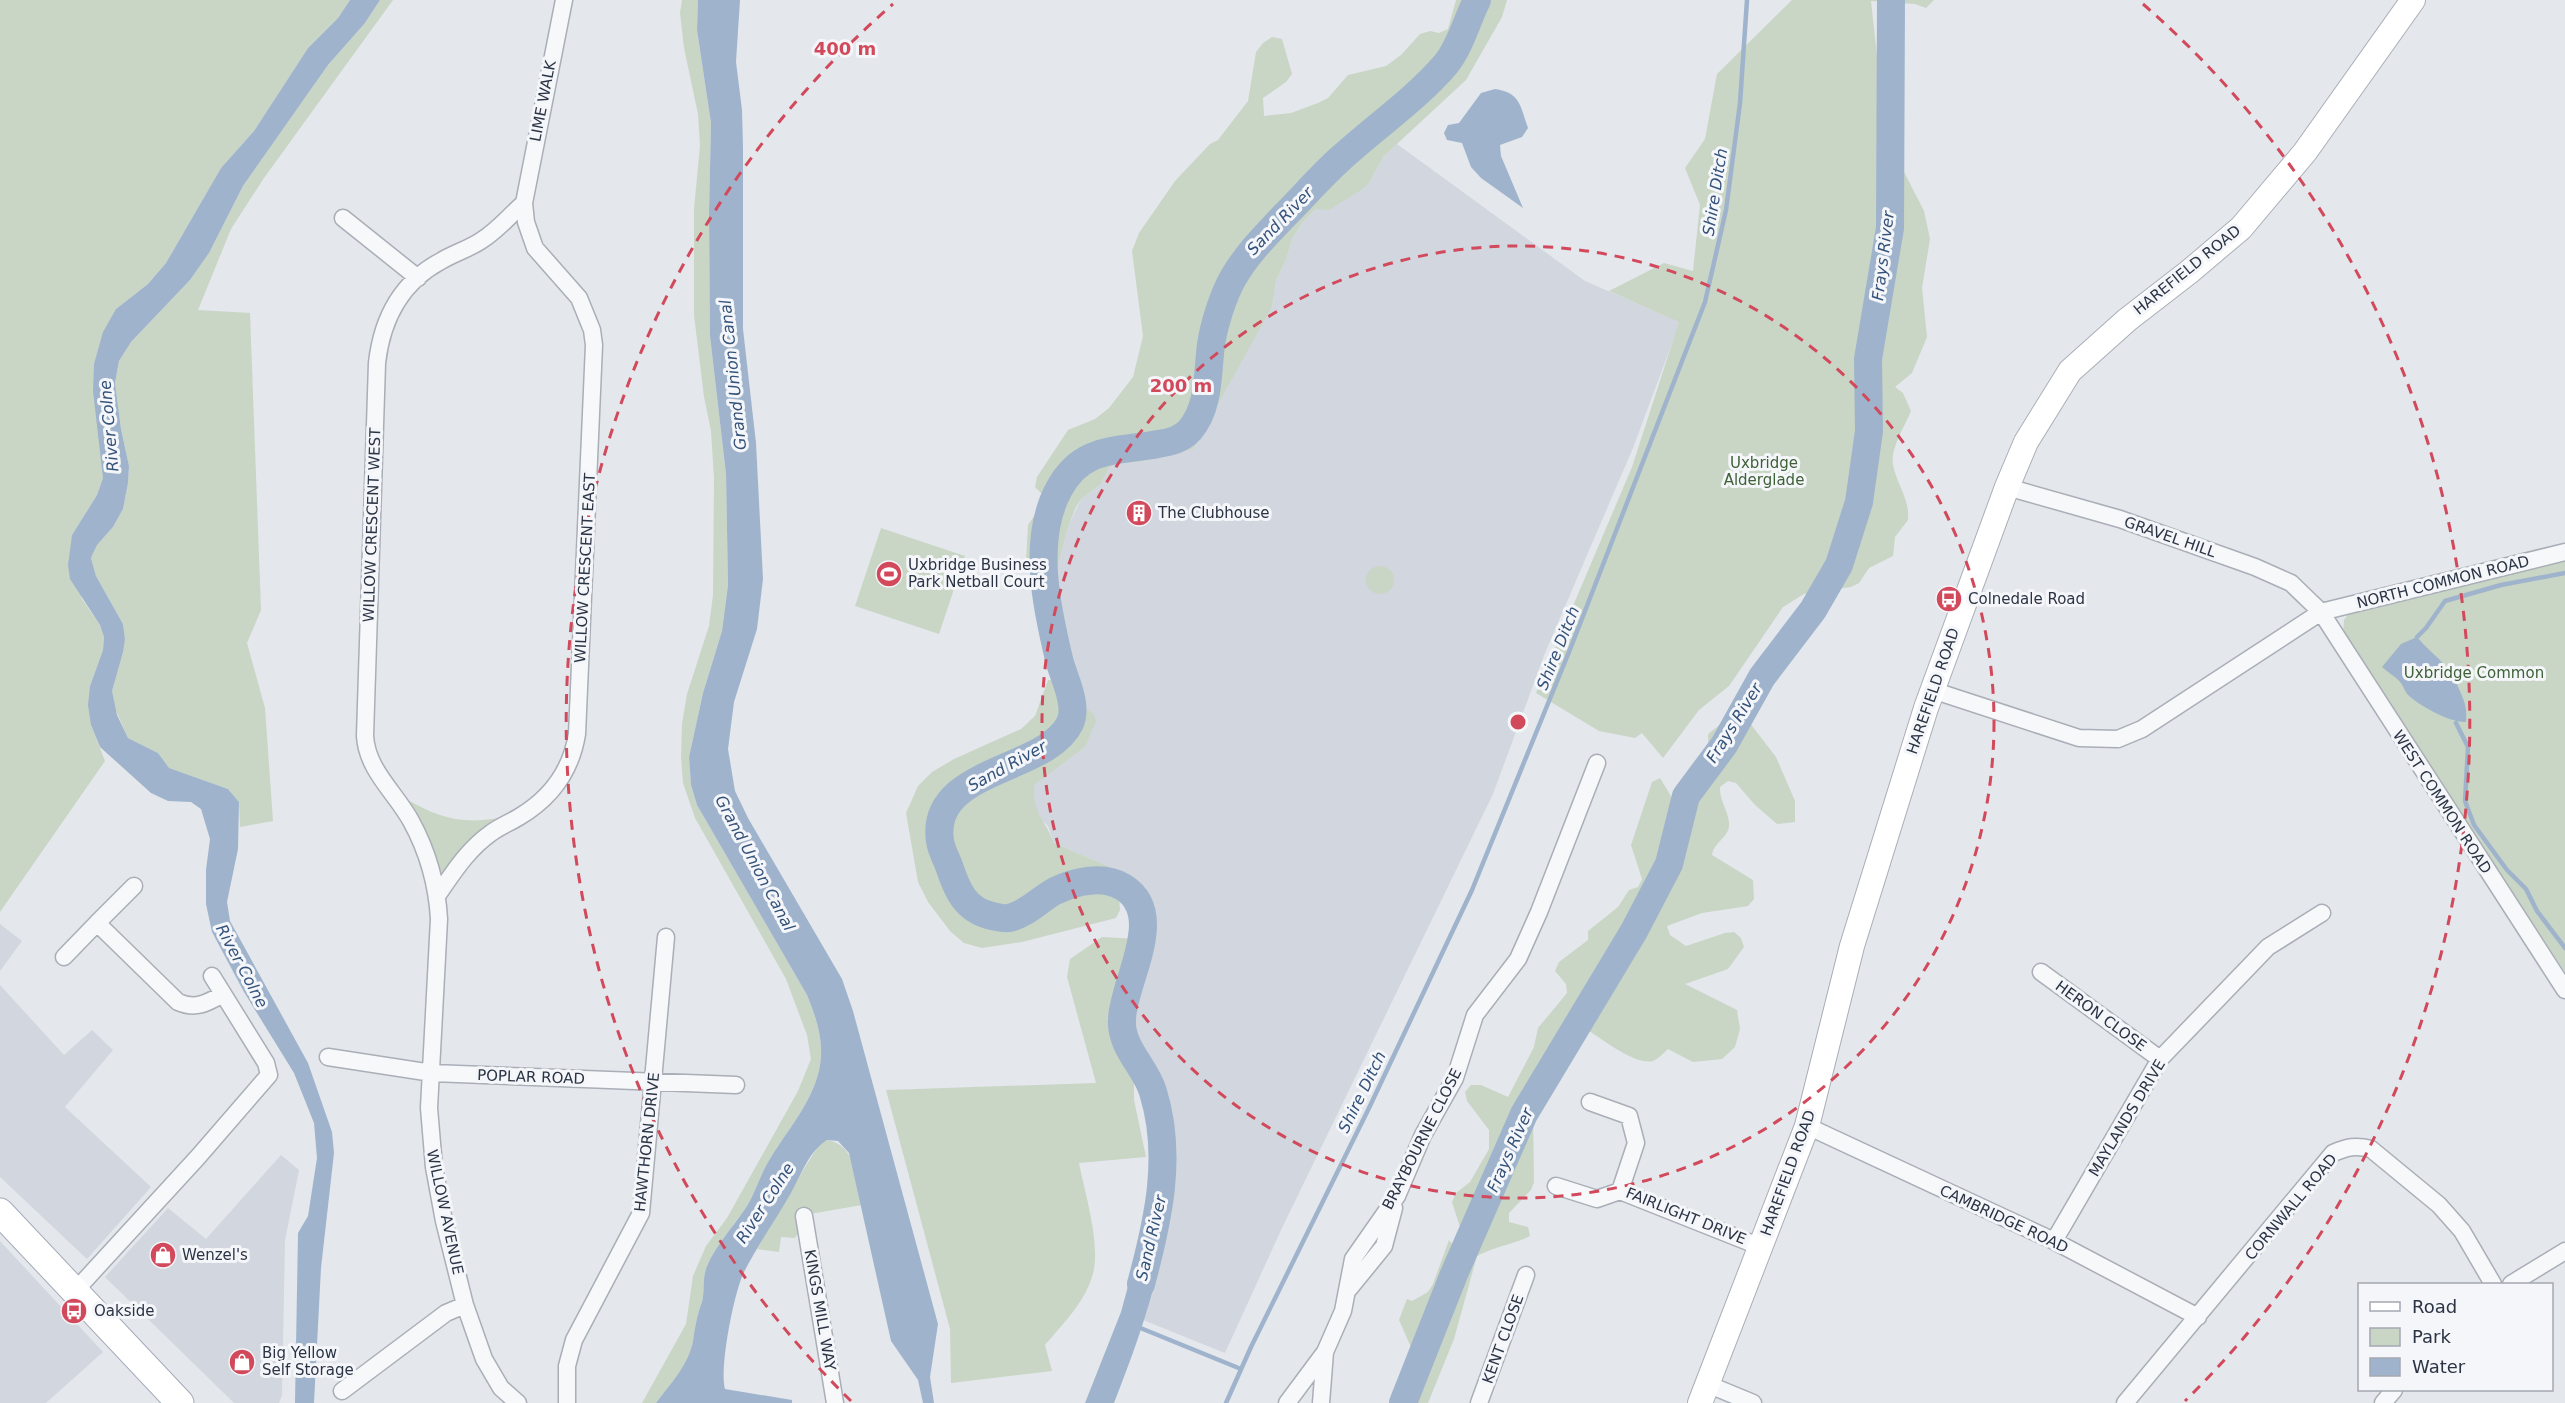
<svg xmlns="http://www.w3.org/2000/svg" width="2565" height="1403" viewBox="0 0 2565 1403" font-family="'DejaVu Sans',sans-serif">
<rect width="100%" height="100%" fill="#e4e7ec"/>
<!-- built -->
<path fill="#d2d6de" d="M 1397,144 L 1585,281 L 1680,322 L 1633,448 L 1545,653 L 1493,794 L 1282,1228 L 1225,1353 L 1143,1320 L 1156,1282 L 1163,1248 L 1165,1199 L 1160,1102 L 1129,1023 L 1155,930 L 1146,888 L 1117,870 L 1054,843 L 1048,826 L 1041,820 L 1033,804 L 1033,785 L 1085,747 L 1093,713 L 1085,708 L 1062,633 L 1055,592 L 1057,569 L 1068,527 L 1081,499 L 1101,484 L 1109,468 L 1116,462 L 1137,462 L 1272,307 L 1276,281 L 1287,257 L 1292,239 L 1302,223 L 1316,209 L 1369,183 L 1384,156 Z
M 0,924 L 22,941 L 0,971 Z
M 0,985 L 64,1055 L 92,1030 L 113,1050 L 65,1107 L 151,1187 L 87,1259 L 0,1177 Z
M 281,1155 L 299,1170 L 285,1240 L 282,1395 L 279,1403 L 234,1403 L 105,1277 L 168,1208 L 206,1239 Z
M 0,1241 L 103,1352 L 46,1403 L 0,1403 Z"/>
<!-- green -->
<path fill="#c9d6c5" d="M 0,0 L 350,0 L 338,18 L 308,48 L 254,131 L 221,168 L 166,263 L 148,284 L 116,309 L 103,478 L 97,495 L 72,535 L 82,599 L 100,625 L 104,637 L 103,650 L 90,686 L 91,725 L 105,761 L 0,912 Z
M 380,0 L 393,0 L 264,178 L 231,229 L 198,310 L 250,313 L 261,610 L 247,643 L 265,708 L 273,821 L 240,827 L 239,802 L 228,789 L 168,768 L 158,753 L 128,738 L 113,704 L 112,691 L 125,639 L 123,624 L 96,576 L 91,558 L 97,545 L 113,527 L 123,509 L 128,483 L 129,466 L 121,429 L 115,383 L 119,361 L 131,342 L 190,280 L 209,253 L 243,186 L 328,65 L 365,23 Z
M 682,0 L 698,0 L 697,30 L 711,123 L 709,213 L 710,336 L 726,474 L 728,585 L 722,631 L 703,693 L 689,757 L 691,785 L 697,805 L 807,995 C 815,1015 822,1034 821,1056 C 819,1097 786,1130 767,1164 C 759,1178 754,1196 745,1209 C 732,1227 716,1245 707,1266 C 702,1278 705,1290 702,1302 C 697,1315 695,1327 693,1341 C 688,1366 670,1384 656,1403 L 642,1403 L 686,1324 L 693,1276 L 706,1246 L 727,1218 L 798,1091 L 811,1059 L 807,1035 L 786,979 L 695,818 L 683,783 L 681,757 L 682,724 L 687,694 L 709,626 L 713,595 L 714,478 L 711,431 L 704,397 L 694,315 L 694,209 L 700,146 L 698,114 L 684,48 L 680,13 Z
M 1456,0 L 1507,0 L 1502,17 L 1466,80 L 1384,156 L 1369,183 L 1361,190 L 1329,210 L 1316,209 L 1302,223 L 1292,239 L 1287,257 L 1276,281 L 1272,307 L 1193,449 L 1137,462 L 1116,462 L 1109,468 L 1101,484 L 1081,499 L 1076,507 L 1068,527 L 1057,569 L 1031,568 L 1026,562 L 1028,525 L 1046,498 L 1035,487 L 1037,477 L 1068,430 L 1095,419 L 1109,408 L 1133,377 L 1143,336 L 1132,251 L 1139,233 L 1175,181 L 1210,144 L 1218,140 L 1248,101 L 1256,52 L 1263,43 L 1272,37 L 1282,39 L 1292,74 L 1286,82 L 1263,98 L 1264,116 L 1291,113 L 1318,103 L 1328,98 L 1348,75 L 1386,66 L 1401,55 L 1420,34 L 1430,31 L 1439,33 L 1448,29 Z
M 1792,0 L 1934,0 L 1926,8 L 1915,4 L 1871,1 L 1879,74 L 1899,162 L 1924,211 L 1930,239 L 1922,288 L 1927,337 L 1912,373 L 1895,387 L 1903,393 L 1911,411 C 1905,426 1890,449 1893,465 C 1897,485 1910,499 1908,520 L 1895,537 L 1893,556 L 1869,568 L 1859,583 L 1851,587 L 1804,594 L 1783,607 L 1729,686 L 1699,710 L 1663,758 L 1642,733 L 1635,738 L 1599,731 L 1536,693 L 1632,467 L 1679,322 L 1609,291 L 1664,263 L 1693,271 L 1700,205 L 1685,168 L 1705,139 L 1717,74 Z
M 881,528 L 965,556 L 939,634 L 855,606 Z
M 2565,558 L 2565,972 L 2343,635 L 2344,620 L 2349,613 Z
M1366 580a14 14 0 1 1 28 0a14 14 0 1 1-28 0Z
M 1048,680 L 1057,680 L 1085,708 L 1093,713 L 1096,721 L 1085,747 L 1034,785 C 1033,816 1044,817 1054,843 L 1117,870 L 1120,910 L 1116,918 L 1022,942 L 982,948 L 964,943 L 950,931 L 928,902 L 918,882 L 906,813 L 918,786 L 932,772 L 954,759 L 1021,729 L 1035,716 Z
M 1730,717 L 1749,722 L 1776,757 L 1795,801 L 1795,822 L 1777,824 L 1755,805 L 1736,783 L 1728,781 L 1720,787 C 1719,801 1730,813 1729,826 C 1728,838 1714,842 1712,855 L 1753,880 L 1754,899 L 1748,906 L 1702,913 L 1667,926 L 1670,935 L 1686,946 L 1725,933 L 1734,932 L 1741,938 L 1744,947 L 1728,969 L 1685,984 L 1737,1010 L 1740,1029 L 1735,1047 L 1722,1059 L 1693,1062 L 1668,1049 C 1664,1053 1658,1059 1653,1061 C 1636,1066 1602,1039 1589,1031 L 1552,1070 L 1533,1113 L 1534,1182 L 1531,1190 L 1509,1213 L 1509,1222 L 1528,1227 L 1530,1236 C 1512,1245 1495,1246 1477,1256 L 1454,1339 L 1428,1403 L 1400,1403 L 1410,1363 L 1410,1345 L 1399,1320 L 1407,1299 L 1412,1301 L 1428,1292 L 1433,1284 L 1449,1240 L 1452,1244 L 1460,1227 L 1452,1202 L 1456,1193 L 1470,1182 L 1489,1149 L 1489,1130 L 1467,1101 L 1465,1092 L 1471,1085 L 1481,1085 L 1508,1097 L 1534,1047 L 1538,1028 L 1567,993 L 1566,984 L 1555,971 L 1559,962 L 1588,940 L 1588,931 L 1618,907 L 1629,890 L 1638,887 L 1642,879 L 1631,845 L 1652,782 L 1660,778 L 1674,801 C 1680,800 1688,799 1693,796 C 1706,786 1709,749 1708,734 Z
M 404,798 C 441,819 462,825 505,817 L 443,873 L 439,869 Z
M 1102,937 L 1139,939 L 1147,945 L 1134,980 L 1122,993 L 1115,1010 L 1134,1081 L 1134,1100 L 1146,1157 L 1079,1163 C 1085,1194 1102,1247 1092,1277 C 1084,1303 1062,1325 1045,1345 L 1052,1371 L 951,1383 L 950,1329 L 886,1090 L 1096,1083 L 1067,977 L 1070,959 Z
M 827,1140 C 856,1144 857,1181 862,1205 L 810,1214 L 795,1238 L 781,1237 L 779,1252 L 757,1249 L 805,1167 L 819,1145 Z"/>
<!-- water -->
<path fill="#9fb4cc" d="M 350,0 L 380,0 L 365,23 L 328,65 L 243,186 L 209,253 L 190,280 L 131,342 L 119,361 L 115,383 L 121,429 L 129,466 L 128,483 L 123,509 L 113,527 L 97,545 L 91,558 L 96,576 L 123,624 L 125,639 L 123,652 L 112,691 L 117,715 L 128,738 L 158,753 L 169,768 L 228,789 L 239,802 L 238,849 L 227,902 L 230,921 L 308,1063 L 332,1132 L 334,1153 L 321,1268 L 314,1403 L 295,1403 L 298,1233 L 308,1216 L 317,1158 L 314,1123 L 294,1073 L 244,992 L 212,932 L 206,904 L 206,870 L 210,839 L 201,809 L 191,802 L 168,801 L 151,793 L 100,747 L 91,725 L 88,705 L 90,686 L 103,650 L 104,637 L 100,625 L 70,579 L 68,565 L 72,535 L 97,495 L 103,478 L 93,391 L 94,364 L 103,332 L 116,309 L 148,284 L 166,263 L 221,168 L 254,131 L 308,48 L 338,18 Z
M 698,0 L 740,0 L 736,62 L 742,110 L 743,148 L 743,329 L 756,443 L 763,579 L 757,629 L 734,702 L 728,749 L 735,791 L 748,818 L 842,979 L 853,1011 L 938,1324 L 930,1377 L 934,1403 L 923,1403 L 918,1380 L 891,1341 L 849,1153 L 838,1141 L 827,1140 C 809,1151 801,1175 791,1193 C 776,1219 758,1245 744,1272 C 734,1292 719,1369 725,1389 L 792,1400 L 792,1403 L 656,1403 C 670,1384 688,1366 693,1341 C 695,1327 697,1315 702,1302 C 705,1290 702,1278 707,1266 C 716,1245 732,1228 745,1209 C 754,1196 759,1178 767,1164 C 786,1130 819,1097 821,1056 C 822,1034 815,1015 807,995 L 697,805 L 691,785 L 689,757 L 703,693 L 722,631 L 728,585 L 726,474 L 710,336 L 709,213 L 711,123 L 697,30 Z
M 1495,89 C 1521,93 1520,106 1528,128 L 1522,137 L 1500,145 L 1501,156 L 1523,208 L 1481,178 L 1471,167 L 1462,143 L 1447,140 L 1444,133 L 1448,125 L 1459,123 L 1481,93 Z
M 2417,637 C 2434,657 2449,663 2459,689 C 2465,703 2467,706 2466,722 C 2450,723 2418,705 2407,694 C 2404,690 2403,685 2400,682 C 2395,676 2387,672 2382,667 L 2401,644 Z
M 1139,1246 L 1163,1248 C 1152,1302 1134,1352 1114,1403 L 1085,1403 L 1121,1312 Z"/>
<g fill="none" stroke-linecap="round" stroke-linejoin="round">
<!-- stream -->
<path stroke="#9fb4cc" stroke-width="4.5" d="M 2417,637 L 2426,628 L 2445,601 L 2501,585 L 2565,573
M 2456,723 L 2468,747 L 2465,801 L 2474,825 L 2507,870 L 2526,889 L 2537,911 L 2565,948
M 1138,1327 L 1241,1369
M 1226,1403 L 1251,1347 L 1369,1108 L 1472,890 L 1571,647 L 1705,302 L 1726,210 L 1740,103 L 1747,0"/>
<!-- river -->
<path stroke="#9fb4cc" stroke-width="28" d="M 1141,1284 C 1158,1221 1173,1156 1153,1092 C 1146,1067 1120,1048 1122,1019 C 1123,982 1168,914 1123,887 C 1103,875 1076,881 1055,891 C 1040,899 1027,914 1009,918 C 1004,919 997,917 992,916 C 965,910 957,890 949,866 C 946,858 941,849 940,841 C 929,768 1047,772 1070,723 C 1078,706 1065,680 1060,663 C 1047,610 1031,540 1059,489 C 1082,446 1116,452 1158,444 C 1170,442 1181,440 1190,430 C 1210,406 1207,374 1211,345 C 1214,324 1223,296 1233,278 C 1247,254 1265,236 1284,216 C 1303,197 1320,177 1340,159 C 1375,127 1415,100 1446,64 C 1460,47 1467,20 1477,0
M 1403,1403 L 1454,1274 L 1524,1114 L 1634,931 L 1669,864 L 1686,796 L 1724,745 L 1762,677 L 1813,610 L 1839,565 L 1859,502 L 1869,431 L 1868,359 L 1890,228 L 1891,0"/>
<defs>
<path id="street" d="M 343,218 L 418,278
M 2007,487 L 2120,519 L 2255,567 L 2291,583 L 2321,612 L 2565,990
M 1932,690 L 2079,738 L 2118,739 L 2142,729 L 2321,612 L 2565,552
M 134,886 L 97,923 L 178,1002 C 196,1010 207,1003 223,994
M 437,896 C 453,873 467,850 491,833 C 499,827 509,823 519,817 C 551,798 571,771 577,734 L 594,345 L 592,330 L 579,298 L 535,248 L 526,222 L 524,203 L 564,0
M 64,957 L 97,923
M 2041,972 L 2160,1059
M 328,1057 L 432,1073 L 736,1085
M 1590,1102 L 1629,1116 L 1636,1143 L 1620,1191 L 1761,1247
M 1807,1126 L 2054,1241 L 2198,1317
M 1556,1186 L 1597,1199 L 1620,1191
M 804,1216 L 835,1403
M 2054,1241 L 2160,1059 L 2268,947 L 2322,913
M 2511,1284 L 2565,1251
M 1349,1289 L 1384,1246 L 1394,1208
M 75,1291 L 198,1157 L 269,1075 L 266,1063 L 212,976
M 1707,1384 L 1753,1403
M 342,1391 L 446,1313 L 465,1305
M 518,1403 L 501,1388 L 484,1359 L 465,1305 L 444,1221 L 434,1167 L 429,1108 L 439,919 C 437,884 428,852 411,821 C 395,792 367,770 365,736 L 377,363 C 382,319 400,283 441,261 C 454,253 469,249 482,240 C 498,230 510,215 524,203
M 567,1403 L 567,1366 L 574,1340 L 641,1213 L 666,937
M 1287,1403 L 1325,1352 L 1343,1311 L 1353,1259 L 1397,1196 L 1423,1135 L 1455,1078 L 1475,1015 L 1518,959 L 1539,912 L 1597,763
M 1321,1403 L 1325,1352
M 1479,1403 L 1526,1275
M 2125,1403 L 2333,1153 C 2347,1147 2356,1145 2371,1149 L 2439,1205 L 2462,1231 L 2493,1284
M 2383,1403 L 2394,1390"/>
<path id="secondary" d="M 1700,1403 L 1807,1126 L 1852,946 L 1926,708 L 2007,487 L 2026,442 L 2070,371 L 2127,320 L 2189,272 L 2241,228 L 2305,152 L 2413,0"/>
<path id="primary" d="M 0,1212 L 180,1403"/>
</defs>
<!-- street casing -->
<use href="#street" stroke="#a9aeb7" stroke-width="19"/>
<!-- secondary casing -->
<use href="#secondary" stroke="#a9aeb7" stroke-width="26"/>
<!-- primary casing -->
<use href="#primary" stroke="#a3abb8" stroke-width="29"/>
<!-- street -->
<use href="#street" stroke="#f7f8fa" stroke-width="16"/>
<!-- secondary -->
<use href="#secondary" stroke="#fff" stroke-width="24"/>
<!-- primary -->
<use href="#primary" stroke="#fff" stroke-width="27"/>
</g>
<!-- distance rings -->
<g fill="none" stroke="#d1495b" stroke-width="3" stroke-dasharray="10 8">
<circle cx="1518" cy="722" r="476"/>
<path d="M851 1401A952 952 0 0 1 893 4M2143 4A952 952 0 0 1 2185 1401"/>
</g>
<!-- icons -->
<defs>
<symbol id="building-disc" viewBox="-11 -11 22 22"><circle r="9.5" fill="#d1495b" stroke="#f4f6f9"/><path d="M-4-6H4V6H1V3H-1V6H-4ZM-2.5-4.3h1.7v1.8h-1.7ZM.8-4.3h1.7v1.8H.8ZM-2.5-1h1.7V.8h-1.7ZM.8-1h1.7V.8H.8Z" fill="#fff"/></symbol>
<symbol id="stadium-disc" viewBox="-11 -11 22 22"><circle r="9.5" fill="#d1495b" stroke="#f4f6f9"/><path d="M0-5a6.5 5 0 1 0 0 10a6.5 5 0 1 0 0-10ZM-3.5-1.8h7v3.6h-7Z" fill="#fff"/></symbol>
<symbol id="bus-disc" viewBox="-11 -11 22 22"><circle r="9.5" fill="#d1495b" stroke="#f4f6f9"/><path d="M-5-6H5V4H4V6H2V4H-2V6H-4V4H-5ZM-3.5-4V0h7V-4ZM-3.5 1.2v1.5H-2V1.2ZM2 1.2v1.5H3.5V1.2Z" fill="#fff"/></symbol>
<symbol id="shop-disc" viewBox="-11 -11 22 22"><circle r="9.5" fill="#d1495b" stroke="#f4f6f9"/><path d="M-5-2.5h2.3a2.7 3.5 0 0 1 5.4 0H5L5.5 6h-11ZM-1.5-2.5h3a1.5 2.3 0 0 0-3 0Z" fill="#fff"/></symbol>
</defs>
<g fill-rule="evenodd">
<use href="#building-disc" x="1124" y="498" width="30" height="30"/>
<use href="#stadium-disc" x="874" y="559" width="30" height="30"/>
<use href="#bus-disc" x="1934" y="584" width="30" height="30"/>
<use href="#shop-disc" x="148" y="1240" width="30" height="30"/>
<use href="#bus-disc" x="59" y="1296" width="30" height="30"/>
<use href="#shop-disc" x="227" y="1347" width="30" height="30"/>
</g>
<g text-anchor="middle" dominant-baseline="central" stroke-width="6" stroke-linejoin="round" paint-order="stroke">
<!-- street labels -->
<g font-size="15" fill="#2b3445" stroke="#f4f6f9">
<text transform="translate(543 101) rotate(-79)">LIME WALK</text>
<text transform="translate(2187 270) rotate(-39)">HAREFIELD ROAD</text>
<text transform="translate(372 525) rotate(-88)">WILLOW CRESCENT WEST</text>
<text transform="translate(2170 537) rotate(19)">GRAVEL HILL</text>
<text transform="translate(585 568) rotate(-87)">WILLOW CRESCENT EAST</text>
<text transform="translate(2443 582) rotate(-14)">NORTH COMMON ROAD</text>
<text transform="translate(1933 691) rotate(-71)">HAREFIELD ROAD</text>
<text transform="translate(2442 802) rotate(57)">WEST COMMON ROAD</text>
<text transform="translate(2101 1016) rotate(36)">HERON CLOSE</text>
<text transform="translate(531 1077) rotate(2)">POPLAR ROAD</text>
<text transform="translate(2127 1118) rotate(-59)">MAYLANDS DRIVE</text>
<text transform="translate(1422 1139) rotate(-63)">BRAYBOURNE CLOSE</text>
<text transform="translate(647 1142) rotate(-84)">HAWTHORN DRIVE</text>
<text transform="translate(1788 1173) rotate(-70)">HAREFIELD ROAD</text>
<text transform="translate(2291 1207) rotate(-50)">CORNWALL ROAD</text>
<text transform="translate(445 1212) rotate(78)">WILLOW AVENUE</text>
<text transform="translate(1686 1216) rotate(22)">FAIRLIGHT DRIVE</text>
<text transform="translate(2004 1219) rotate(25)">CAMBRIDGE ROAD</text>
<text transform="translate(820 1310) rotate(80)">KINGS MILL WAY</text>
<text transform="translate(1503 1339) rotate(-70)">KENT CLOSE</text>
</g>
<!-- park labels -->
<g font-size="15" fill="#3f6138" stroke="#f4f6f9">
<text x="1764" y="463">Uxbridge<tspan x="1764" dy="17">Alderglade</tspan></text>
<text x="2474" y="673">Uxbridge Common</text>
</g>
<!-- poi labels -->
<g font-size="15" fill="#2b3445" stroke="#f4f6f9" text-anchor="start">
<text x="1158" y="513">The Clubhouse</text>
<text x="908" y="565">Uxbridge Business<tspan x="908" dy="17">Park Netball Court</tspan></text>
<text x="1968" y="599">Colnedale Road</text>
<text x="182" y="1255">Wenzel's</text>
<text x="94" y="1311">Oakside</text>
<text x="262" y="1353">Big Yellow<tspan x="262" dy="17">Self Storage</tspan></text>
</g>
<!-- water labels -->
<g font-size="16" font-style="italic" fill="#34527a" stroke="#f4f6f9">
<text transform="translate(1715 192) rotate(-81)">Shire Ditch</text>
<text transform="translate(1280 221) rotate(-46)">Sand River</text>
<text transform="translate(1883 256) rotate(-83)">Frays River</text>
<text transform="translate(733 375) rotate(-96)">Grand Union Canal</text>
<text transform="translate(109 426) rotate(-95)">River Colne</text>
<text transform="translate(1558 648) rotate(-68)">Shire Ditch</text>
<text transform="translate(1734 723) rotate(-58)">Frays River</text>
<text transform="translate(1007 766) rotate(-29)">Sand River</text>
<text transform="translate(755 863) rotate(62)">Grand Union Canal</text>
<text transform="translate(242 966) rotate(62)">River Colne</text>
<text transform="translate(1362 1092) rotate(-64)">Shire Ditch</text>
<text transform="translate(1510 1150) rotate(-66)">Frays River</text>
<text transform="translate(765 1203) rotate(-57)">River Colne</text>
<text transform="translate(1151 1238) rotate(-77)">Sand River</text>
</g>
</g>
<circle cx="1518" cy="722" r="9" fill="#d1495b" stroke="#f4f6f9" stroke-width="3"/>
<g font-size="18" text-anchor="middle" font-weight="bold" fill="#d1495b" stroke="#f4f6f9" stroke-width="6" stroke-linejoin="round" paint-order="stroke">
<text x="845" y="55">400 m</text>
<text x="1181" y="392">200 m</text>
</g>
<!-- legend -->
<rect x="2358" y="1283" width="195" height="108" fill="#f4f6f9" stroke="#a4a8b1" stroke-width="1.5"/>
<rect x="2370" y="1302" width="30" height="9" fill="#ffffff" stroke="#a4a8b1" stroke-width="1.5"/>
<text x="2412" y="1313" font-size="18" fill="#2b3445">Road</text>
<rect x="2370" y="1328" width="30" height="18" fill="#c9d6c5" stroke="#a4a8b1" stroke-width="1.5"/>
<text x="2412" y="1343" font-size="18" fill="#2b3445">Park</text>
<rect x="2370" y="1358" width="30" height="18" fill="#9fb4cc" stroke="#a4a8b1" stroke-width="1.5"/>
<text x="2412" y="1373" font-size="18" fill="#2b3445">Water</text>
</svg>
